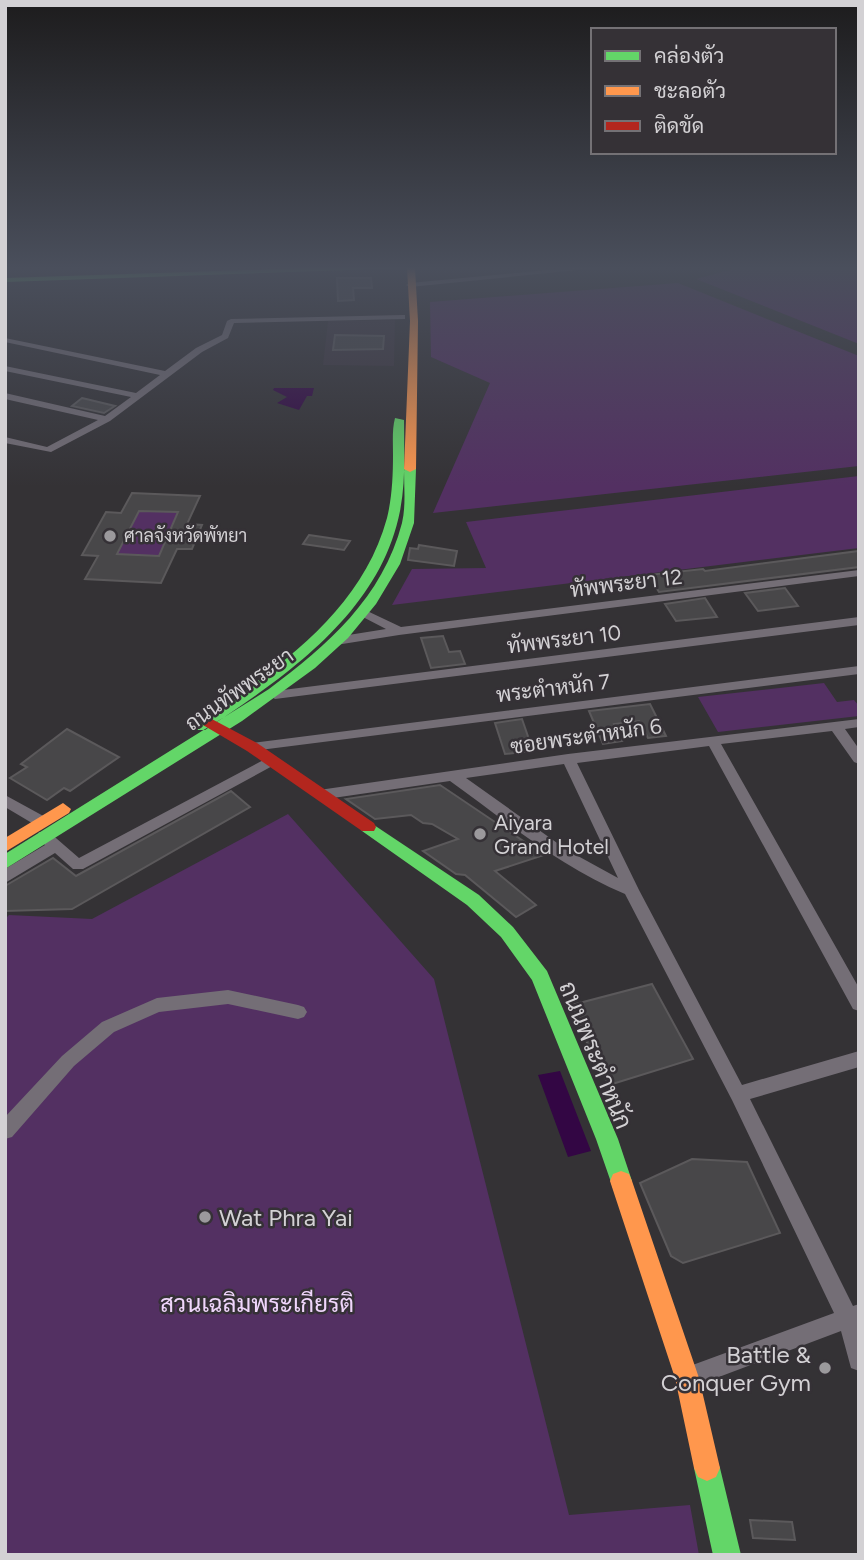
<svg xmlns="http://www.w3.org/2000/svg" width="864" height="1560" viewBox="0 0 864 1560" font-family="Figtree,Sarabun,sans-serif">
<rect width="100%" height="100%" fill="#343235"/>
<!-- built -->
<path fill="#3d363f" d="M 395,320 L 394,366 L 323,365 L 328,321 Z"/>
<!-- green -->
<path fill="#533062" d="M 737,268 L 859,268 L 859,344 L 696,279 Z
M 678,283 L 859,356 L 859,466 L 433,513 L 490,383 L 431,357 L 430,302 Z
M 859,476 L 859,548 L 392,605 L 412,569 L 486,568 L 466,522 Z
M 139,511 L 184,512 L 162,558 L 117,554 Z
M 824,683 L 837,702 L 854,700 L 859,706 L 859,716 L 718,732 L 698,697 Z
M 288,814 L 434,979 L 569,1515 L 690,1505 L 699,1555 L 5,1555 L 5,919 L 9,915 L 92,919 Z"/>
<!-- water -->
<path fill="#330644" d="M 274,388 L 314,388 L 312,396 L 307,396 L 299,410 L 277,403 L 287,397 L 273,390 Z
M 560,1071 L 591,1151 L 568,1157 L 538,1075 Z"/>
<!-- building -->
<path fill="#484749" stroke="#5b595b" stroke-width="2" fill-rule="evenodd" d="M 337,278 L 371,278 L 372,288 L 353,288 L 354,300 L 338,301 Z
M 335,335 L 384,336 L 383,349 L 333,350 Z
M 82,398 L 115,406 L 104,413 L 72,406 Z
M 132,493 L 200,496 L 187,524 L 202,525 L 192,549 L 177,549 L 161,583 L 85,579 L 98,556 L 82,555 L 106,512 L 121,513 ZM 139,511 L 178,512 L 159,556 L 117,554 Z
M 309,535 L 350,541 L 344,550 L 303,544 Z
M 419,545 L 457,551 L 454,566 L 408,560 L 410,548 L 418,549 Z
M 859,551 L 859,567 L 659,592 L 648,575 L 703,569 L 705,571 Z
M 785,588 L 798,606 L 758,611 L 745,593 Z
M 705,598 L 717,617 L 676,621 L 665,604 Z
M 443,636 L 449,652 L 460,651 L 465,664 L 431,668 L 421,638 Z
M 650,704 L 666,736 L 648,738 L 639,721 L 614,724 L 622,741 L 603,744 L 589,711 Z
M 522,719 L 533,751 L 505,754 L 495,723 Z
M 67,729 L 119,757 L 70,791 L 64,788 L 47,800 L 10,778 L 27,767 L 21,764 Z
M 440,785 L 544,855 L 495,871 L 536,905 L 516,917 L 465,875 L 456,874 L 423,851 L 458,839 L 432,824 L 423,823 L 411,815 L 375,819 L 346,799 Z
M 231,791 L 250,807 L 72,909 L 5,911 L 5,886 L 53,858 L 76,876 Z
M 652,984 L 693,1059 L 609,1085 L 568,1006 Z
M 692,1159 L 747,1162 L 780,1233 L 683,1263 L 671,1256 L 640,1183 Z
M 750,1520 L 792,1522 L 795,1540 L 753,1538 Z"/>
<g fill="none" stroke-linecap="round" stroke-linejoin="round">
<!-- street -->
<path fill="#746e76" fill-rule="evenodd" d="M 568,268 L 598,268 L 410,287 L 406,285 L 410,283 Z
M 402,315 L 405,315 L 405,319 L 234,323 L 228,338 L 202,352 L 110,421 L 51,452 L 5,443 L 5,437 L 47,447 L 98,420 L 5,399 L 5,393 L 105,416 L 131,397 L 5,371 L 5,366 L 136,393 L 160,375 L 5,342 L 5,338 L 165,371 L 196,348 L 222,335 L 227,321 L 231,319 Z
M 859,570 L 859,576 L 399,635 L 336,645 L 330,641 L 336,637 L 386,629 L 359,615 L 357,613 L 363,609 L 401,627 Z
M 859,617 L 859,625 L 275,699 L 269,695 L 275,691 Z
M 859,666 L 859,674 L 252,751 L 245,747 L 252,743 Z
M 859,719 L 859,727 L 845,729 L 859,749 L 859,764 L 854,762 L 832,731 L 721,744 L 859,988 L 859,1011 L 853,1009 L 709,746 L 577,763 L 639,890 L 742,1085 L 859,1051 L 859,1067 L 750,1099 L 853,1306 L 859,1304 L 859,1371 L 851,1368 L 841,1331 L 687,1389 L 679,1386 L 676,1378 L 679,1370 L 834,1313 L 732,1100 L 625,894 C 560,867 507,822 450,781 L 319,800 L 312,795 L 319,790 L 568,754 ZM 564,764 L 618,878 L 567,850 L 466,778 Z
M 271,756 L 278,761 L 276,764 L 83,869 L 73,869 L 55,853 L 5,883 L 5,869 L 45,845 L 37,836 L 39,832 L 49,832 L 79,858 Z
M 5,795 L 47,818 L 49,822 L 47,826 L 37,826 L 5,807 Z
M 228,990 L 298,1005 L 304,1007 L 307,1012 L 304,1017 L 298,1019 L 228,1004 L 159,1012 L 114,1032 L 74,1066 L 12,1137 L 5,1139 L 5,1117 L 62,1056 L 102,1022 L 157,998 Z"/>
<!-- fast -->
<path fill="#63d668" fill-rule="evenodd" d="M 311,268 L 406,268 L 5,282 L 5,278 Z
M 395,418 L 404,420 C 404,450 406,481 400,511 C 380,613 285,677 205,730 L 195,730 L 193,727 L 195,724 C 273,672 361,614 387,518 C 392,498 393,476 393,455 C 393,443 392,429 395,418 Z
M 410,466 L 416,469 L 414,523 L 400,564 L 376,604 L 348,638 L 315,668 L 242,721 L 5,869 L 5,854 L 269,689 C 327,646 383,597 402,523 C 406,506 404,487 404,469 Z
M 368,821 L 479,895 L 513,927 L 547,971 L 618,1139 L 632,1181 L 629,1188 L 621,1191 L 613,1188 L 596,1139 L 532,980 L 501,937 L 467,905 L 362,831 L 360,827 L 362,823 Z
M 707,1455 L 716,1459 L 720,1468 L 741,1555 L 713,1555 L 694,1468 L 698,1459 Z"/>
<!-- slow -->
<path fill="#ff974d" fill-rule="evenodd" d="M 407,268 L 415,268 L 418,321 L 416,469 L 410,472 L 404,469 L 410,321 Z
M 63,803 L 71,809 L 69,813 L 5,852 L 5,838 Z
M 621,1171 L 629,1174 L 632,1181 L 699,1378 L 720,1468 L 716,1477 L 707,1481 L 698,1477 L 694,1468 L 675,1378 L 610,1181 L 613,1174 Z"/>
<!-- jam -->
<path fill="#b3261e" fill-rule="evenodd" d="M 208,717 L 257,743 L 374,823 L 376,827 L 374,831 L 362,831 L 247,751 L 203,725 L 201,722 L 203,719 Z"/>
</g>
<!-- sky -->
<linearGradient id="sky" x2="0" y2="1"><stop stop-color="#1d1c1d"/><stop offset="0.55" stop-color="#4a4f5c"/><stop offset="1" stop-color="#4a4f5c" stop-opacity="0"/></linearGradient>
<rect width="864" height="487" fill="url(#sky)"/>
<!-- markers -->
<g fill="#9b999c" stroke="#353136" stroke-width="2.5">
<circle cx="110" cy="536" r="7"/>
<circle cx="480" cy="834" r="7"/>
<circle cx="205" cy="1217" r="7"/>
<circle cx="825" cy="1368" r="7"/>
</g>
<g text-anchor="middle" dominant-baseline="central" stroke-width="5" stroke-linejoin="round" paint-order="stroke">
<!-- far-poi labels -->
<g font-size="18" fill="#d3d1d4" stroke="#353136" text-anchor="start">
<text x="124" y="536">ศาลจังหวัดพัทยา</text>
</g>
<!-- street labels -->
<g font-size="21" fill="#d3d1d4" stroke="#353136">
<text transform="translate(626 583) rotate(-7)">ทัพพระยา 12</text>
<text transform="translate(564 639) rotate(-7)">ทัพพระยา 10</text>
<text transform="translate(553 688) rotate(-7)">พระตำหนัก 7</text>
<text transform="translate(239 689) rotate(-35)">ถนนทัพพระยา</text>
<text transform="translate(586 736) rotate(-8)">ซอยพระตำหนัก 6</text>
</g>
<!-- poi labels -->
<g font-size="21" fill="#d3d1d4" stroke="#353136" text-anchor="start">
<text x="494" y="822">Aiyara<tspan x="494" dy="24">Grand Hotel</tspan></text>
</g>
<!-- near-street labels -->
<g font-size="24" fill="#d3d1d4" stroke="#353136">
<text transform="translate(596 1055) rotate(68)">ถนนพระตำหนัก</text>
</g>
<!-- near-poi labels -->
<g font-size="24" fill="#d3d1d4" stroke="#353136" text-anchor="start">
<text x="219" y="1217">Wat Phra Yai</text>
<text x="811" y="1354" text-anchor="end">Battle &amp;<tspan x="811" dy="28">Conquer Gym</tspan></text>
</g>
<!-- near-park labels -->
<g font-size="24" fill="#f0d6fc" stroke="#353136">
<text x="257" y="1303">สวนเฉลิมพระเกียรติ</text>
</g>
</g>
<!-- border -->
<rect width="864" height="1560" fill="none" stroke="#d3d1d4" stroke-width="14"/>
<!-- legend -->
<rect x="591" y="28" width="245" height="126" fill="#353136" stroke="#747175" stroke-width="2"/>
<rect x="605" y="51" width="35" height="10" fill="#63d668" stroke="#747175" stroke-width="2"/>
<text x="654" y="63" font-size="21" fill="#d3d1d4">คล่องตัว</text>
<rect x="605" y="86" width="35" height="10" fill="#ff974d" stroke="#747175" stroke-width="2"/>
<text x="654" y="98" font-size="21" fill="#d3d1d4">ชะลอตัว</text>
<rect x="605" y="121" width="35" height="10" fill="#b3261e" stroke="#747175" stroke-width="2"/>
<text x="654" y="133" font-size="21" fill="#d3d1d4">ติดขัด</text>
</svg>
